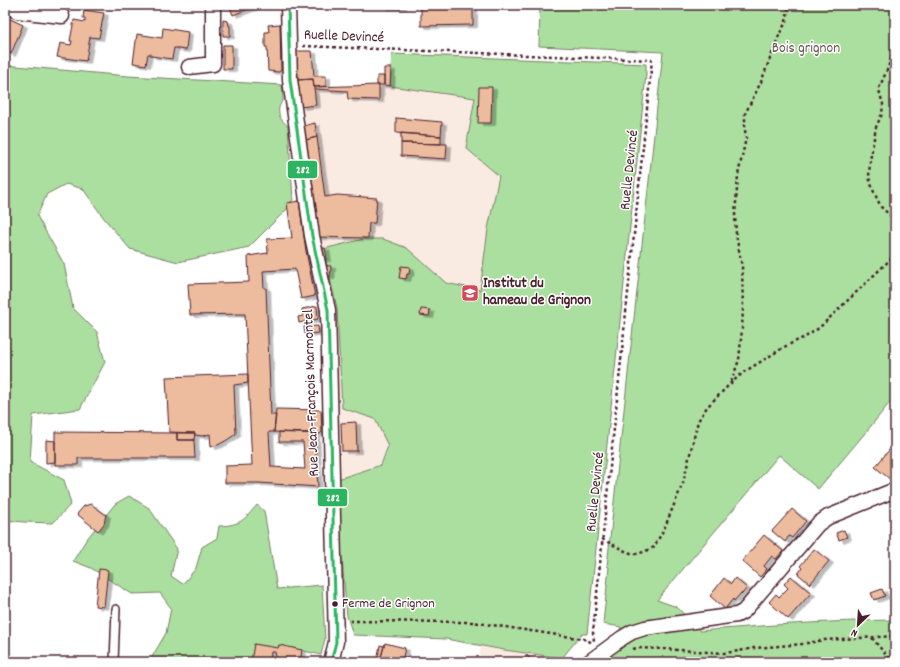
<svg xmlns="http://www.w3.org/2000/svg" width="900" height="667" viewBox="0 0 900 667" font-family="Dekko,sans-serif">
<defs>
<filter id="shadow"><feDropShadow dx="4.5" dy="2.5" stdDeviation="0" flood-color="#0004"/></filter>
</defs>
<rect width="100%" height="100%" fill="#fff"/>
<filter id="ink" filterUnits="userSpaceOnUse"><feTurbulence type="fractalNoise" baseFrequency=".025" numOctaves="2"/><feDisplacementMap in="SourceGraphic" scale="8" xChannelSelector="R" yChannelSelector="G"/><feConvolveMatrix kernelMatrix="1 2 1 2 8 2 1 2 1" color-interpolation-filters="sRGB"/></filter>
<g filter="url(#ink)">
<!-- built -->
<path fill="#faebe2" d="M 392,54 L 646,64 L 646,75 L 587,634 L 474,617 L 347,616 L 300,107 L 316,105 L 315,91 L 347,91 L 348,99 L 379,100 L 379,85 L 390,85 Z
M 482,637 L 548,646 L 547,662 L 479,662 Z"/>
<!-- green -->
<path fill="#abdfa0" stroke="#7a7f66" d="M 540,5 L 895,5 L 895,396 L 871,426 L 818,489 L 779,455 L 657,600 L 677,607 L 700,631 C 765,625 830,621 895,620 L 895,662 L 609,662 L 621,627 L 603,624 L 609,567 L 607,566 L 663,52 L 539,46 Z
M 392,54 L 646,64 L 646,75 L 587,634 L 582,634 L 562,658 L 504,650 L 446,639 L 353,635 L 347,616 L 335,480 L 381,465 L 388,446 L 375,419 L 342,408 L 337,308 L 323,249 L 364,239 L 383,239 L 407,248 L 446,283 L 480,290 L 488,229 L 499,176 L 466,148 L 475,98 L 390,86 Z
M 5,65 L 128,76 L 282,85 L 283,100 C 275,110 279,119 288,126 L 293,199 L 288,208 L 249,247 L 178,262 L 130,249 L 103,217 L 83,189 L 66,184 L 47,194 L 37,216 L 64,264 L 73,308 L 97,332 L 105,362 L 80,409 L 33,415 L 30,462 L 64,480 L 71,504 L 53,523 L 24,522 L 5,520 Z
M 129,496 L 149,508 L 177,549 L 171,576 L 183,584 L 196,568 L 202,547 L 217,538 L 219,526 C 241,525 244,520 257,505 L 264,511 L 277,589 L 322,585 L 325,639 L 321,655 L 279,645 L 278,648 L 251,662 L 149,662 L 166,633 L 171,608 L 160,593 L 132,594 L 91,568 L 73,561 L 86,540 L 115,504 Z"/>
<!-- building -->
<path fill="#edbb9e" stroke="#4a1f2b" filter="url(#shadow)" d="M 229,5 L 259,5 L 233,15 Z
M 383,5 L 402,5 L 402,7 L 383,7 Z
M 421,5 L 473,5 L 473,25 L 421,26 Z
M 84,10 L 104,13 L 99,38 L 90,37 L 86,61 L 57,57 L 60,43 L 71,45 L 72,41 L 70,41 L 74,20 L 85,22 L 85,18 L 83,18 Z
M 6,17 L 23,25 L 11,54 L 5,51 L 5,20 Z
M 223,20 L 228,21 L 229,26 L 230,26 L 230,36 L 223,36 Z
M 280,24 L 281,70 L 279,72 L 268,71 L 267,47 L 265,47 L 265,32 L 269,32 L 268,25 Z
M 163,28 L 188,32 L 186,50 L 178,49 L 178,48 L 174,48 L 172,59 L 151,56 L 151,54 L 148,54 L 146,65 L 133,63 L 137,34 L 162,38 Z
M 223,45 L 232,45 L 232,69 L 223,69 Z
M 296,51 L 312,51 L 314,76 L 326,76 L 326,86 L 314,87 L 313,79 L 297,80 Z
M 384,68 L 391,68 L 390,86 L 384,85 Z
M 377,76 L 384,76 L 384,85 L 377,85 Z
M 313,79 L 316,105 L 300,107 L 297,80 Z
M 379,85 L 379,100 L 348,99 L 347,91 L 315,89 L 314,87 Z
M 479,87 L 492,87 L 491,123 L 478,123 Z
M 396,118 L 442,122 L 441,136 L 396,133 Z
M 315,123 L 317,137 L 302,141 L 300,127 Z
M 401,133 L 441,136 L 441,144 L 401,143 Z
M 317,137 L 325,197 L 337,195 L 377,198 L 375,223 L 369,223 L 368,238 L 316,237 L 302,141 Z
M 401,143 L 447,144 L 446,159 L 401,156 Z
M 299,201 L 306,251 L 315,296 L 301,299 L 295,269 L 263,271 L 264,288 L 266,288 L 271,415 L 276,415 L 274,432 L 269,432 L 271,467 L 305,469 L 303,442 L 279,442 L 279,432 L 315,433 L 318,487 L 259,483 L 225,483 L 225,466 L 252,465 L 245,314 L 190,315 L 188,284 L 249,282 L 248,256 L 268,253 L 267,239 L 292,238 L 287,203 Z
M 317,248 L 325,248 L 327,259 L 321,259 Z
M 320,265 L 331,266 L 330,277 L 323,277 Z
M 401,266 L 410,267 L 409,274 L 407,274 L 406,279 L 399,278 Z
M 317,306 L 318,319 L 299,323 L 298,317 L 303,316 L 302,309 Z
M 421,309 L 430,310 L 429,316 L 420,315 Z
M 318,326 L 319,333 L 305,334 L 304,327 Z
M 248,374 L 248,383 L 234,385 L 236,434 L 227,440 L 218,445 L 211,447 L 210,434 L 202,436 L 195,435 L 195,433 L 169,432 L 166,377 Z
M 276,409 L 321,410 L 322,432 L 320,434 L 274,432 Z
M 356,422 L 357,451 L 342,451 L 341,423 Z
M 55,432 L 177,433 L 177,440 L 194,440 L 195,458 L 78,458 L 78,465 L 55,465 Z
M 177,433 L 195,433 L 194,440 L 177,440 Z
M 46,440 L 55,441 L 55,462 L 46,463 Z
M 889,450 L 895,454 L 895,475 L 891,480 L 875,467 Z
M 91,504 L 106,515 L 104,524 L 98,531 L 77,514 L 84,506 Z
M 792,509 L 806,521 L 792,538 L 789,536 L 785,542 L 772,531 Z
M 844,530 L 847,537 L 839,540 L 836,533 Z
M 764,535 L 783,551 L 776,559 L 772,556 L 764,566 L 767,569 L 760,577 L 742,561 Z
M 814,549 L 829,561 L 810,584 L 798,574 L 802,568 L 800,566 Z
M 99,569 L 108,570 L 104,607 L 95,606 Z
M 791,576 L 811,593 L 788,619 L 769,602 L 776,594 L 779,597 L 788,588 L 784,584 Z
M 724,578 L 731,584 L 735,578 L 747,588 L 742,594 L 741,593 L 734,601 L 733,599 L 725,609 L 710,596 Z
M 882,589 L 885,596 L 874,600 L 871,593 Z
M 385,643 L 405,648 L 403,657 L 409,659 L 408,662 L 376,662 L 378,656 L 381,657 Z
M 254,644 L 278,648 L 279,645 L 302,650 L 300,662 L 277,662 L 275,652 L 271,652 L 270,662 L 251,662 Z
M 380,645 L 384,646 L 381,657 L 378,656 Z
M 527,655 L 532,662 L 518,662 Z"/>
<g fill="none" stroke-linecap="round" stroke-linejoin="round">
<defs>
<path id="service" d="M 114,662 L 116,609"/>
<path id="minor" d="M 9,5 L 11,8 L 17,11 L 62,16
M 288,5 L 290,80 L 312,236 L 328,310 L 336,642 L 331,662
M 189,67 L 213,64 L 213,5
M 589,662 L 622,638 L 632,632 L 645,628 L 729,616 L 737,615 L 744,611 L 818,524 L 828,517 L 895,490"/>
</defs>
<!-- service casing -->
<use href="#service" stroke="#4a1f2b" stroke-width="10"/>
<!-- minor casing -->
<use href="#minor" stroke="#4a1f2b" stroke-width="17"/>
<!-- path -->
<path stroke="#4a1f2b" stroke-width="2.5" stroke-dasharray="3 3" stroke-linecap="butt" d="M 895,28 L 893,54 L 887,70 L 879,88 L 880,94 L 883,104 L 882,114 L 876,127 L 870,161 L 869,177 L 873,190 L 881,207 L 892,217 L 893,222 L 895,224
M 303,46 L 652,60 L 593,632 L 594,641
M 731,382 L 739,360 L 742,329 L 743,309 L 742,267 L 736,234 L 735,216 L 738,175 L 746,138 L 745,130 L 745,114 L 761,82 L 780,33 L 786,22 L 788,9 L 791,5
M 602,539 L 627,552 L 635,554 L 644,552 L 654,547 L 664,529 L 683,483 L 698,421 L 707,407 L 731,383 L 744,372 L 786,346 L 807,336 L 819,328 L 895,255
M 350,621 L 472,622 L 584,639 L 593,643
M 872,638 L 892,662
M 633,649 L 637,648 L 664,649 L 724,653 L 739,651 L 754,648 L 802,644 L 824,640 L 895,636"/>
<!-- service -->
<use href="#service" stroke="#fff" stroke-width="7"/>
<!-- minor -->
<use href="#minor" stroke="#fff" stroke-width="14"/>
<defs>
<path id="bus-1" d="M 288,5 L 290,80 L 312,236 L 328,310 L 336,642 L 331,662"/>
</defs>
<!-- bus-1 casing -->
<use href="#bus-1" stroke="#fff" stroke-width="6"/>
<!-- bus-1 -->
<use href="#bus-1" stroke="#2cb461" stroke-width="3"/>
</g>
</g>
<!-- icons -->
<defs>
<symbol id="university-square" viewBox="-11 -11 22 22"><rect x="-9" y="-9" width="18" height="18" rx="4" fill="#d1495b" stroke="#fff"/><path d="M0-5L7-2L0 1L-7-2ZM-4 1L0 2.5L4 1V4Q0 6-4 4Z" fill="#fff"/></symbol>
</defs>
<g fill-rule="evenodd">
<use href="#university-square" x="460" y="283" width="20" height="20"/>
</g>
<!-- markers -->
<circle fill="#4a1f2b" stroke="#fff" stroke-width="1.5" cx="335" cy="604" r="3.5"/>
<g text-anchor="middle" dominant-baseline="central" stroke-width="3" stroke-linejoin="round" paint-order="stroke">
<!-- bus labels -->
<g font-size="14" fill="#4a1f2b" stroke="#fff" text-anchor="start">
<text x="342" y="604">Ferme de Grignon</text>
</g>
<!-- street labels -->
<g font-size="15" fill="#4a1f2b" stroke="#fff">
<text transform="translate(344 37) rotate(2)">Ruelle Devincé</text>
<text transform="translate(630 170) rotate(-84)">Ruelle Devincé</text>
<text transform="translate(312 393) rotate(-92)">Rue Jean-François Marmontel</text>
<text transform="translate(596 492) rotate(-84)">Ruelle Devincé</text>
</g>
<!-- park labels -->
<g font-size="15" fill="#67594e" stroke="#fff">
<text x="806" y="49">Bois grignon</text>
</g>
<!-- poi labels -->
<g font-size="15" font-weight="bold" fill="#4a1f2b" stroke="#fff" text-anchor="start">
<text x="483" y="284">Institut du<tspan x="483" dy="17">hameau de Grignon</tspan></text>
</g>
</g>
<g stroke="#fff" stroke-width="1.5">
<rect x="287" y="160" width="31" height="19" rx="4" fill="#2cb461"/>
<rect x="317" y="488" width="31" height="19" rx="4" fill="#2cb461"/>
</g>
<g font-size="11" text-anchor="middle" font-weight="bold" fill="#fff">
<text x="303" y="173">282</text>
<text x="333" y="501">282</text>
</g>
<!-- margin -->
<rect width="900" height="667" fill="none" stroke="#fff" stroke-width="20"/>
<rect x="10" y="10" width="880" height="647" fill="none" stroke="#4a1f2b" stroke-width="1.5" filter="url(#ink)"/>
<!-- north arrow -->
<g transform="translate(858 625) rotate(205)" stroke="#ffffff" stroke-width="3" paint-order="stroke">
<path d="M0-3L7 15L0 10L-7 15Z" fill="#4a1f2b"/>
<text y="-6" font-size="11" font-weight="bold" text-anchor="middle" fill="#4a1f2b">N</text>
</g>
</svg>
